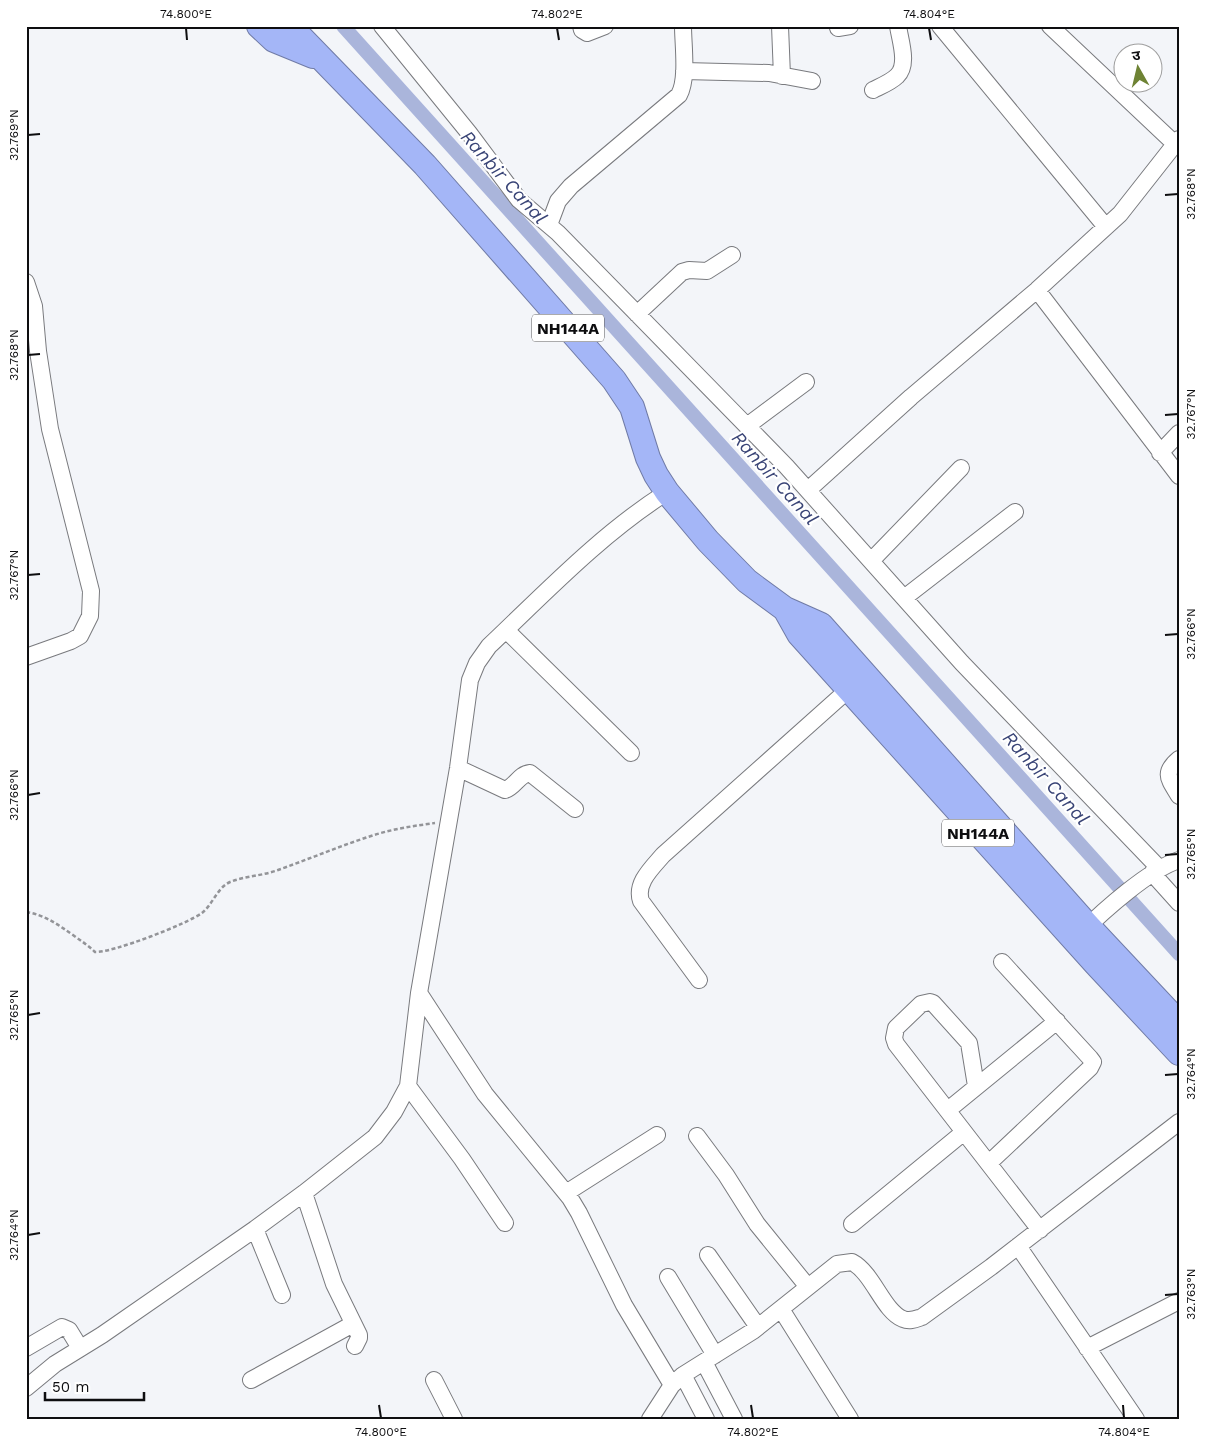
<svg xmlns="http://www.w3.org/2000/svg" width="1205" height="1445" viewBox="0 0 1205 1445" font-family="'Work Sans','Noto Sans Devanagari',sans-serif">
<rect width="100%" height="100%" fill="#f3f5f9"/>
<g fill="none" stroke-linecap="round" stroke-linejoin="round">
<!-- canal -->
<path stroke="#aab5db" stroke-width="14" d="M 343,26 L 1179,954"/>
<defs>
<path id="minor" d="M 382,26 L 469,133 L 519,200 L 558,233 L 786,466 L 962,663 L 1160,869
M 581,26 L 582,30 L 587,33 L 605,26
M 780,26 L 782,76
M 940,26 L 1106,227
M 1050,26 L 1174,143
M 838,28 L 850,26
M 684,71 L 769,73 L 812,81
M 873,90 C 881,86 891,82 897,76 C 909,65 900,40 898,26
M 549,225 L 558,201 L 571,186 L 679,95 C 688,79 683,45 683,26
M 26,282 L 34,306 L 38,351 L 50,429 L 91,591 L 90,616 L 80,636 L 71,641 L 26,657
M 1037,290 L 1179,476
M 637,314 L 682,272 L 689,270 L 707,271 L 732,255
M 747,426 L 806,382
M 1160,453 L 1179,433
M 808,490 L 911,397 L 1037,290 L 1120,214 L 1179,139
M 871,561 L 961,468
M 904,598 L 1015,512
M 506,630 L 631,753
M 1179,759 C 1162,773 1169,779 1179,796
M 458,768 L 505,790 C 515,787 519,774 530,773 L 575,809
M 1152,873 L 1179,903
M 1081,933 C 1103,911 1150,869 1179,860
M 699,980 L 641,901 C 635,883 652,868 663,855 L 849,689
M 419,993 L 485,1094 L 570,1198 L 579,1213 L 624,1305 L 672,1385
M 408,1086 L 462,1159 L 505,1223
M 976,1086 L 969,1043 L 933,1003 L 930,1002 L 921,1004 L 896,1028 L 894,1038 L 896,1044 L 1040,1230
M 948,1110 L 1057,1021
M 697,1136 L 726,1175 L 757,1224 L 808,1287
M 989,1163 L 1090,1068 L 1093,1062 L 1090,1058 L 1002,962
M 304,1193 L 334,1284 L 359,1335 L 359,1338 L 355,1346
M 566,1193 L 657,1135
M 852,1224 L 964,1132
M 255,1229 L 282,1295
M 1018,1246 L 1136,1419
M 708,1255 L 758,1327
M 668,1277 L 715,1355
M 781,1309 L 850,1419
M 26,1348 L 62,1327 L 69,1330 L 80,1348
M 1087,1348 L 1179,1301
M 704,1362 L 734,1419
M 683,1375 L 706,1419
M 251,1380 L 353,1324
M 434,1380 L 454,1419
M 26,1388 L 55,1364 L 102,1335 L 255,1229 L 304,1193 L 375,1137 L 394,1112 L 408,1086 L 419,993 L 458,768 L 470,680 L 477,663 L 489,646 C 546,592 601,534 667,492
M 650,1419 L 672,1385 L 683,1375 L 753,1331 L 837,1264 L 852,1262 C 873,1273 883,1311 903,1319 C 910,1322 916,1319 922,1317 L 991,1267 L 1179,1122"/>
<path id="highway" d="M 259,26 L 274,40 L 313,56
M 290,26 L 425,165 L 614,380 L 632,407 L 648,458 L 656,475 L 667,492 L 708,541 L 747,581 L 785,609 L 821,625 L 1088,926 L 1179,1023
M 785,609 L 799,634 L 1096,964 L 1179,1053"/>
</defs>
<!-- minor casing -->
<use href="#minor" stroke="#797a7e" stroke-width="18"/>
<!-- highway casing -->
<use href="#highway" stroke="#707ba6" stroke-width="26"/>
<!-- path -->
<path stroke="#939498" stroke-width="2.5" stroke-dasharray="4 2.5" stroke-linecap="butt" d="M 26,912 C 45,915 57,924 73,935 C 81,941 88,945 95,952 C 112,953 187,924 202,913 C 213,904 217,888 230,882 C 245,876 262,876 278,870 C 309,859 340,846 371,836 C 392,829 413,826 435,823"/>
<!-- minor -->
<use href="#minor" stroke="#fff" stroke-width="16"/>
<!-- highway -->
<use href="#highway" stroke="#a4b6f7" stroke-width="24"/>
</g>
<!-- ticks -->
<path fill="none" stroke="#0e0e10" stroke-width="2" d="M 186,28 L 187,40M 557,28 L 559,40M 929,28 L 931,40M 28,135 L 40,134M 1165,195 L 1178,194M 28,355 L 40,354M 1165,415 L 1178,414M 28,575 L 40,574M 1165,635 L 1178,634M 28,795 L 40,793M 1165,855 L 1178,854M 28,1015 L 40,1013M 1165,1075 L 1178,1074M 28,1235 L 40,1233M 1165,1295 L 1178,1294M 379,1405 L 381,1418M 751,1405 L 753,1418M 1123,1405 L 1124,1418"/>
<g text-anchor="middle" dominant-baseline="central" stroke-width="4.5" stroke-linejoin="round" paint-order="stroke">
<!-- shield labels -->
<g fill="#fff" stroke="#565658" stroke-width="1">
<rect x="532" y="314.5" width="72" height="27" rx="4"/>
<rect x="942" y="819.5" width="72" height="27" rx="4"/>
</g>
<g font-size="16" font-weight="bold" fill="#0e0e10">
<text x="568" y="328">NH144A</text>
<text x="978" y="833">NH144A</text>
</g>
<!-- water labels -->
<g font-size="19" font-style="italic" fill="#394476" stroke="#fff">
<text transform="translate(504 177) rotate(48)">Ranbir Canal</text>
<text transform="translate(775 478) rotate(48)">Ranbir Canal</text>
<text transform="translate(1046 778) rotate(48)">Ranbir Canal</text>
</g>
</g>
<!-- border -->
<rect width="1205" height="1445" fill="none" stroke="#ffffff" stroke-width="55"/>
<!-- north arrow -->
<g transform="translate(1138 68) rotate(352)"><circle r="24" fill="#ffffff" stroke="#9f9f9f"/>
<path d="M0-4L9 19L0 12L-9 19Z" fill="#6e8334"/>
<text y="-8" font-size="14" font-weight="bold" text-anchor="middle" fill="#0e0e10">उ</text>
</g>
<!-- scale -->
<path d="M45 1392v8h99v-8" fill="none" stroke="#0e0e10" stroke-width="2.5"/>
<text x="52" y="1392" font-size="15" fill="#0e0e10" stroke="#ffffff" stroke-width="4" paint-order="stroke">50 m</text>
<rect x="28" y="28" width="1150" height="1390" fill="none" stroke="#0e0e10" stroke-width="2"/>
<g font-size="12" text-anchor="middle" fill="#0e0e10">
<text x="186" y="18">74.800°E</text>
<text x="557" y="18">74.802°E</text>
<text x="929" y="18">74.804°E</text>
<text transform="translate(14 135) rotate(-90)" y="4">32.769°N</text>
<text transform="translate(1191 194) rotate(-90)" y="4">32.768°N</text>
<text transform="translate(14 355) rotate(-90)" y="4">32.768°N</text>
<text transform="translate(1191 414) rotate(-90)" y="4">32.767°N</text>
<text transform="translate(14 575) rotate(-90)" y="4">32.767°N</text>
<text transform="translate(1191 634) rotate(-90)" y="4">32.766°N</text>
<text transform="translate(14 795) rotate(-90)" y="4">32.766°N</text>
<text transform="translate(1191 854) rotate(-90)" y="4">32.765°N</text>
<text transform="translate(14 1015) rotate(-90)" y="4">32.765°N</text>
<text transform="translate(1191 1074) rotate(-90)" y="4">32.764°N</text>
<text transform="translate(14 1235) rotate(-90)" y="4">32.764°N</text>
<text transform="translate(1191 1294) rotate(-90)" y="4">32.763°N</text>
<text x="381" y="1436">74.800°E</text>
<text x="753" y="1436">74.802°E</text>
<text x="1124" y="1436">74.804°E</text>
</g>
</svg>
